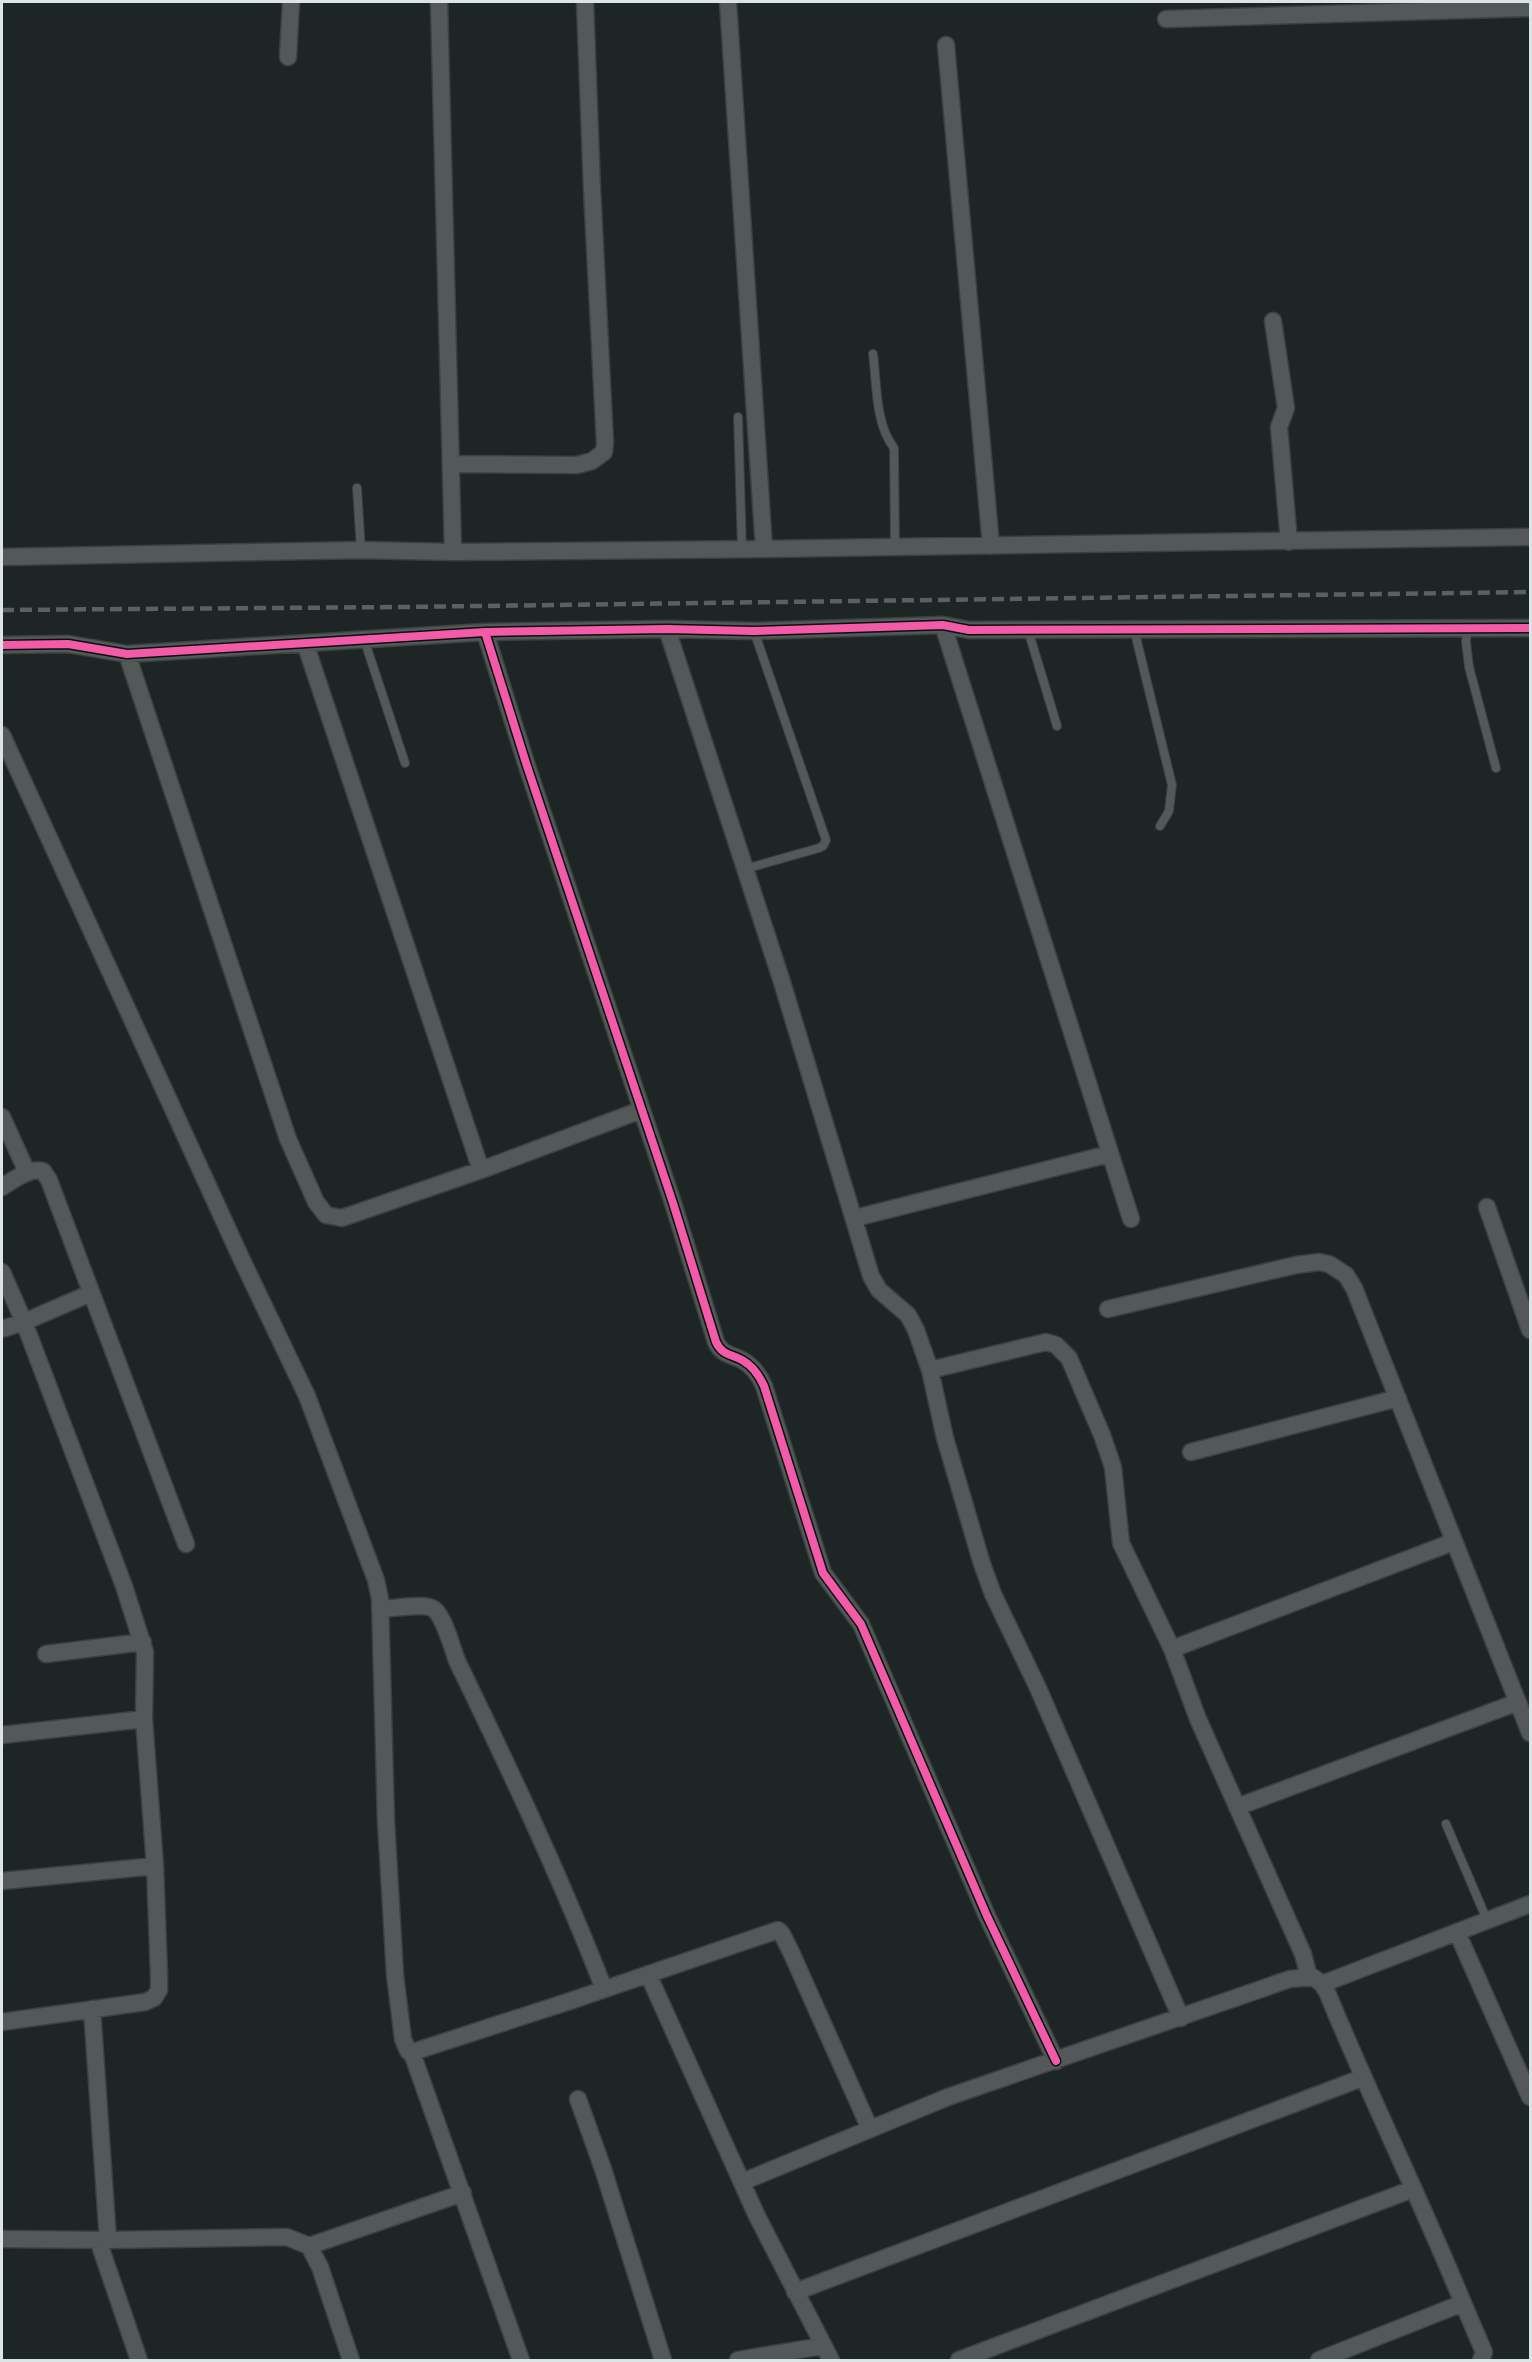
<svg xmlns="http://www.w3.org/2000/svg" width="1532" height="2362" viewBox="0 0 1532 2362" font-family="Inter,sans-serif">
<rect width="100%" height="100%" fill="#1e2525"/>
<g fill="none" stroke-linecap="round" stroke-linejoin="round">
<defs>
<path id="service" d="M 873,354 C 877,384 875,424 894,448 L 895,547
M 738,417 L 742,549
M 357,488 L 361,550
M 1467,628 L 1466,642 L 1469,667 L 1496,768
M 1134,629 L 1172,785 L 1169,811 L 1160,826
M 1028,630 L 1057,726
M 364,639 L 405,763
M 745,869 L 819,848 L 823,846 L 826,840 L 754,631
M 1446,1824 L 1487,1920"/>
<path id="minor" d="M 439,2 L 453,552
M 728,2 L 764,549
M 1166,19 L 1530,8
M 946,45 L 991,546
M 288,57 L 291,2
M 1273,321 L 1286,408 L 1279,427 L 1289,542
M 451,464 L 577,465 L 592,461 L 604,452 L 605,443 L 592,189 L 585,2
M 2,557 L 361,550 L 453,552 L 764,549 L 1530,537
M 943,625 L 1131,1219
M 667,629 L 782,982 L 871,1276 L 879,1290 L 908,1315 L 916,1330 L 930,1370 L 945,1438 L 982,1564 L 993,1594 L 1038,1688 L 1181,2018
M 485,632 L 526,763 L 673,1203 L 716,1342 C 722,1355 731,1354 742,1360 C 753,1366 759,1375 764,1386 L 823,1573 L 861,1624 L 987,1916 L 1056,2061
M 305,643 L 481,1170
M 2,645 L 68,644 L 127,654 L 485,632 L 667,629 L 754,631 L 943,625 L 969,630 L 1530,628
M 127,654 L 288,1139 L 316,1202 L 326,1215 L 342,1218 L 481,1170 L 641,1110
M 2,735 L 241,1258 L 307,1396 L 376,1580 L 380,1599 L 386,1821 L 395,1975 L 403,2039 L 408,2051 L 414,2055
M 2,1117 L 27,1172
M 2,1187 C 14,1180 28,1168 43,1171 L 49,1180 L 186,1544
M 1487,1207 L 1530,1330
M 855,1218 L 1109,1154
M 2,1272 L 24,1322 L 124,1586 L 145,1652 L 144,1719 L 155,1866 L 159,1976 L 159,1990 L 154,1998 L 145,2002 L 2,2022
M 1108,1309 L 1296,1265 L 1319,1262 L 1329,1264 L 1346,1275 L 1354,1288 L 1530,1733
M 2,1329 L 24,1322 L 91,1293
M 930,1370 L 1046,1342 L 1056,1345 L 1069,1358 L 1102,1435 L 1113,1467 L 1121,1543 L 1172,1649 L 1198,1719 L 1303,1954 L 1307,1969 L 1307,1978
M 1191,1452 L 1398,1398
M 380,1609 C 393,1609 424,1602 434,1609 C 445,1618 452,1649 458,1663 C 510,1770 561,1878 604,1989
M 1172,1649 L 1453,1542
M 46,1654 L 143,1642
M 2,1735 L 144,1719
M 1237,1807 L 1518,1702
M 2,1881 L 155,1866
M 1457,1932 L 1530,2097
M 648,1974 L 757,2216 L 831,2360
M 1322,1984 L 1530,1904
M 92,2009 L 108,2240
M 578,2099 L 603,2169 L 663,2360
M 742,2182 L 948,2097 L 1290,1979 L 1313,1977 L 1322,1984 L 1327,1992 C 1370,2097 1420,2198 1463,2303 L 1319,2360
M 2,2239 L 108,2240 L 287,2237 L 309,2246 L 320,2267 L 351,2360
M 98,2240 L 139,2360
M 309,2246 L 463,2193
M 795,2292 L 1362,2078
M 1463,2303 L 1484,2352 L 1481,2360
M 521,2360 L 413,2056 L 416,2051 L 570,2001 L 778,1930 L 782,1934 L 791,1952 L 870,2129
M 738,2360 L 822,2346
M 959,2360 L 1413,2189"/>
</defs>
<!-- service casing -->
<use href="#service" stroke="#3a4141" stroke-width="10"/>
<!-- minor casing -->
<use href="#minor" stroke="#3a4141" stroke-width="19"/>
<!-- service -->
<use href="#service" stroke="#535859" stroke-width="8"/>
<!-- minor -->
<use href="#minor" stroke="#535859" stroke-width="16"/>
<!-- rail -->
<path stroke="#5b6161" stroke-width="4.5" stroke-dasharray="12 6" stroke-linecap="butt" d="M 2,610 L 404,607 L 1530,592"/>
<defs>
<path id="cycleway" d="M 485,632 L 526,763 L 673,1203 L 716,1342 C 722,1355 731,1354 742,1360 C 753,1366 759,1375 764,1386 L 823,1573 L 861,1624 L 987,1916 L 1056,2061
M 2,645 L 68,644 L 127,654 L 485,632 L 667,629 L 754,631 L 943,625 L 969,630 L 1530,628"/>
</defs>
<!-- cycleway casing -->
<use href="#cycleway" stroke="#0a0f10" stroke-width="11"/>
<!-- cycleway -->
<use href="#cycleway" stroke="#f35aa7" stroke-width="8"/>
</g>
<!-- border -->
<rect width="1532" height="2362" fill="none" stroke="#dce5e5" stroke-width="6"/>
</svg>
